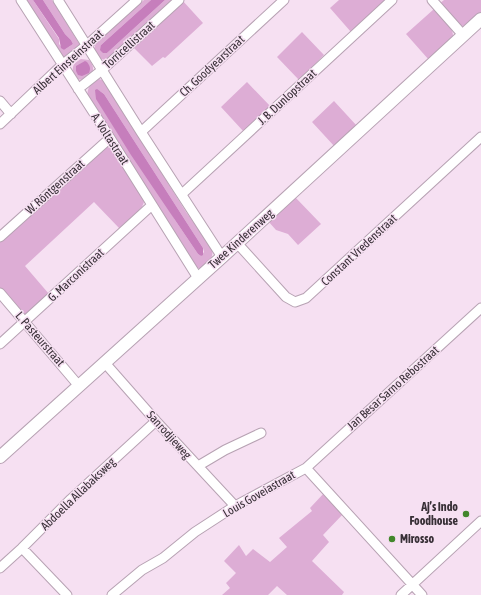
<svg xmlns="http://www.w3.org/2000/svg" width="481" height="595" viewBox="0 0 481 595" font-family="'Asap Condensed',sans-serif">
<rect width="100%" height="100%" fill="#f6e0f2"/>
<!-- green -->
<path fill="#ddadd5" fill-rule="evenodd" d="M 26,0 L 33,0 L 59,39 L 59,44 L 64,50 L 73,44 L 71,40 L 65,34 L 43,0 L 52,0 L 80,45 L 67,57 L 63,57 Z
M 144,0 L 151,0 L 101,45 L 103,53 L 107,53 L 165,0 L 173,0 L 107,60 C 96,59 92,52 96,43 Z
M 182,0 L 203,23 L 165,58 L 163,57 L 152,66 L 132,46 Z
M 339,0 L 386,0 L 351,32 L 330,8 Z
M 444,0 L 481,0 L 481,13 C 475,18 469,26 461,26 L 439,4 Z
M 434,9 C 441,17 454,26 453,37 L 429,60 L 406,34 Z
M 302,32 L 324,55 L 299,80 L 277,57 Z
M 81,59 L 89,60 C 104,76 73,89 73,71 C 72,64 76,62 81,59 Z
M 99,79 L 102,80 L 105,83 L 186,212 L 212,248 C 214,259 209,261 201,268 L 197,268 L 88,97 C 86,89 91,82 99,79 ZM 100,91 L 104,94 L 203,248 L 204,252 L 201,256 L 198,254 L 175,220 Z
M 247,82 L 271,107 L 244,132 L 221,107 Z
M 334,101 L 357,126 L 335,147 L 312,122 Z
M 105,147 L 108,147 L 114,151 L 143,198 L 144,202 L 142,207 L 120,229 L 94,202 L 25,266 L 49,294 L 25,316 L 0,289 L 0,240 Z
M 295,197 L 321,224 L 298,245 L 288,234 L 276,230 L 268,221 Z
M 325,492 L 344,513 L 323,535 L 329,542 L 312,561 L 344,592 L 342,595 L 287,595 L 277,586 L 268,595 L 222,595 L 230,588 L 226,583 L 236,573 L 224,561 L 239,545 L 246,556 L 253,549 L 270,562 L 287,547 L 279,538 L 312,511 L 310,508 Z"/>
<!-- water -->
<path fill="#c67ebc" d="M 33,0 L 43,0 L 65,34 L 71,40 L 73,44 L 64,50 L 61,48 L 59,38 Z
M 151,0 L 165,0 L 107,53 L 103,53 L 100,50 L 101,45 Z
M 85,61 L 87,62 C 90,66 91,68 89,73 L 82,76 L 78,75 L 76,71 L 76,66 Z
M 97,89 L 104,94 L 203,248 L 203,255 L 201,256 L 198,254 L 131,155 L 96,99 L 95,90 Z"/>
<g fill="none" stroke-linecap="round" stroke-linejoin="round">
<defs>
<path id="street" d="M 21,0 L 110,138 L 198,278
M 58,0 L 141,132 L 222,257
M 432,0 L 463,35
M 78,89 L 102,70 L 179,0
M 0,101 L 11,114
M 0,124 L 62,65 L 87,45 L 137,0
M 141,132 L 284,0
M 182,194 L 392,0
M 0,237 L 110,138
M 237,243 L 286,297 L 295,302 L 306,298 L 481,137
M 0,293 L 79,386
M 0,344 L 152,205
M 105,363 L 156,421 L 235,506
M 198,466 L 225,450 L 261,433
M 306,468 L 481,308
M 22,548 L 67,595
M 0,568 L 22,548 L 71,499 L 156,421
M 112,595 L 142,570 L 163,558 L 195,532 L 235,506 L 306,468 L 422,595
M 401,595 L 481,521"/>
<path id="secondary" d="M 0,457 L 222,257 L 481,19"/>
</defs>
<!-- street casing -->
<use href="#street" stroke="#b7a2b3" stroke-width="11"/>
<!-- secondary casing -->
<use href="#secondary" stroke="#b7a2b3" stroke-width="14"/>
<!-- street -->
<use href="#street" stroke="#fff" stroke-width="9"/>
<!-- secondary -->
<use href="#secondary" stroke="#fff" stroke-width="12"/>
</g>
<!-- markers -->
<g fill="#42872c" stroke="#f6e0f2" stroke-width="1.5">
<circle cx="466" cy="514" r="4"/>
<circle cx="392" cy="539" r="4"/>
</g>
<g text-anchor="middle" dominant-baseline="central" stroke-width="3" stroke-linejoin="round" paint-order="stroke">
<!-- street labels -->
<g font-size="12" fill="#372f36" stroke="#f6e0f2">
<text transform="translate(129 45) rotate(-42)">Torricellistraat</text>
<text transform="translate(68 62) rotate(-42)">Albert Einsteinstraat</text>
<text transform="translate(212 66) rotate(-43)">Ch. Goodyearstraat</text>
<text transform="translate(287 97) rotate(-43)">J. B. Dunlopstraat</text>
<text transform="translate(110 139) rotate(57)">A. Voltastraat</text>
<text transform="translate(55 187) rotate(-42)">W. Röntgenstraat</text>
<text transform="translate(241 239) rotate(-42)">Twee Kinderenweg</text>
<text transform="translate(359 250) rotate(-43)">Constant Vredenstraat</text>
<text transform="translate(76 275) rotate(-43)">G. Marconistraat</text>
<text transform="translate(40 339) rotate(49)">L. Pasteurstraat</text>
<text transform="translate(393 388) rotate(-42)">Jan Besar Sarno Rebostraat</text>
<text transform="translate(169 435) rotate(48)">Sanrodjieweg</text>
<text transform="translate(78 494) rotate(-44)">Abdoella Allabaksweg</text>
<text transform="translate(259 494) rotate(-30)">Louis Goveiastraat</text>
</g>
<!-- poi labels -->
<g font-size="12" font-weight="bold" fill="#372f36" stroke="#f6e0f2" text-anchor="end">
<text x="458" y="507">Aj’s Indo<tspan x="458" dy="14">Foodhouse</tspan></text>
<text x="400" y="539" text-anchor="start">Mirosso</text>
</g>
</g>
</svg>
